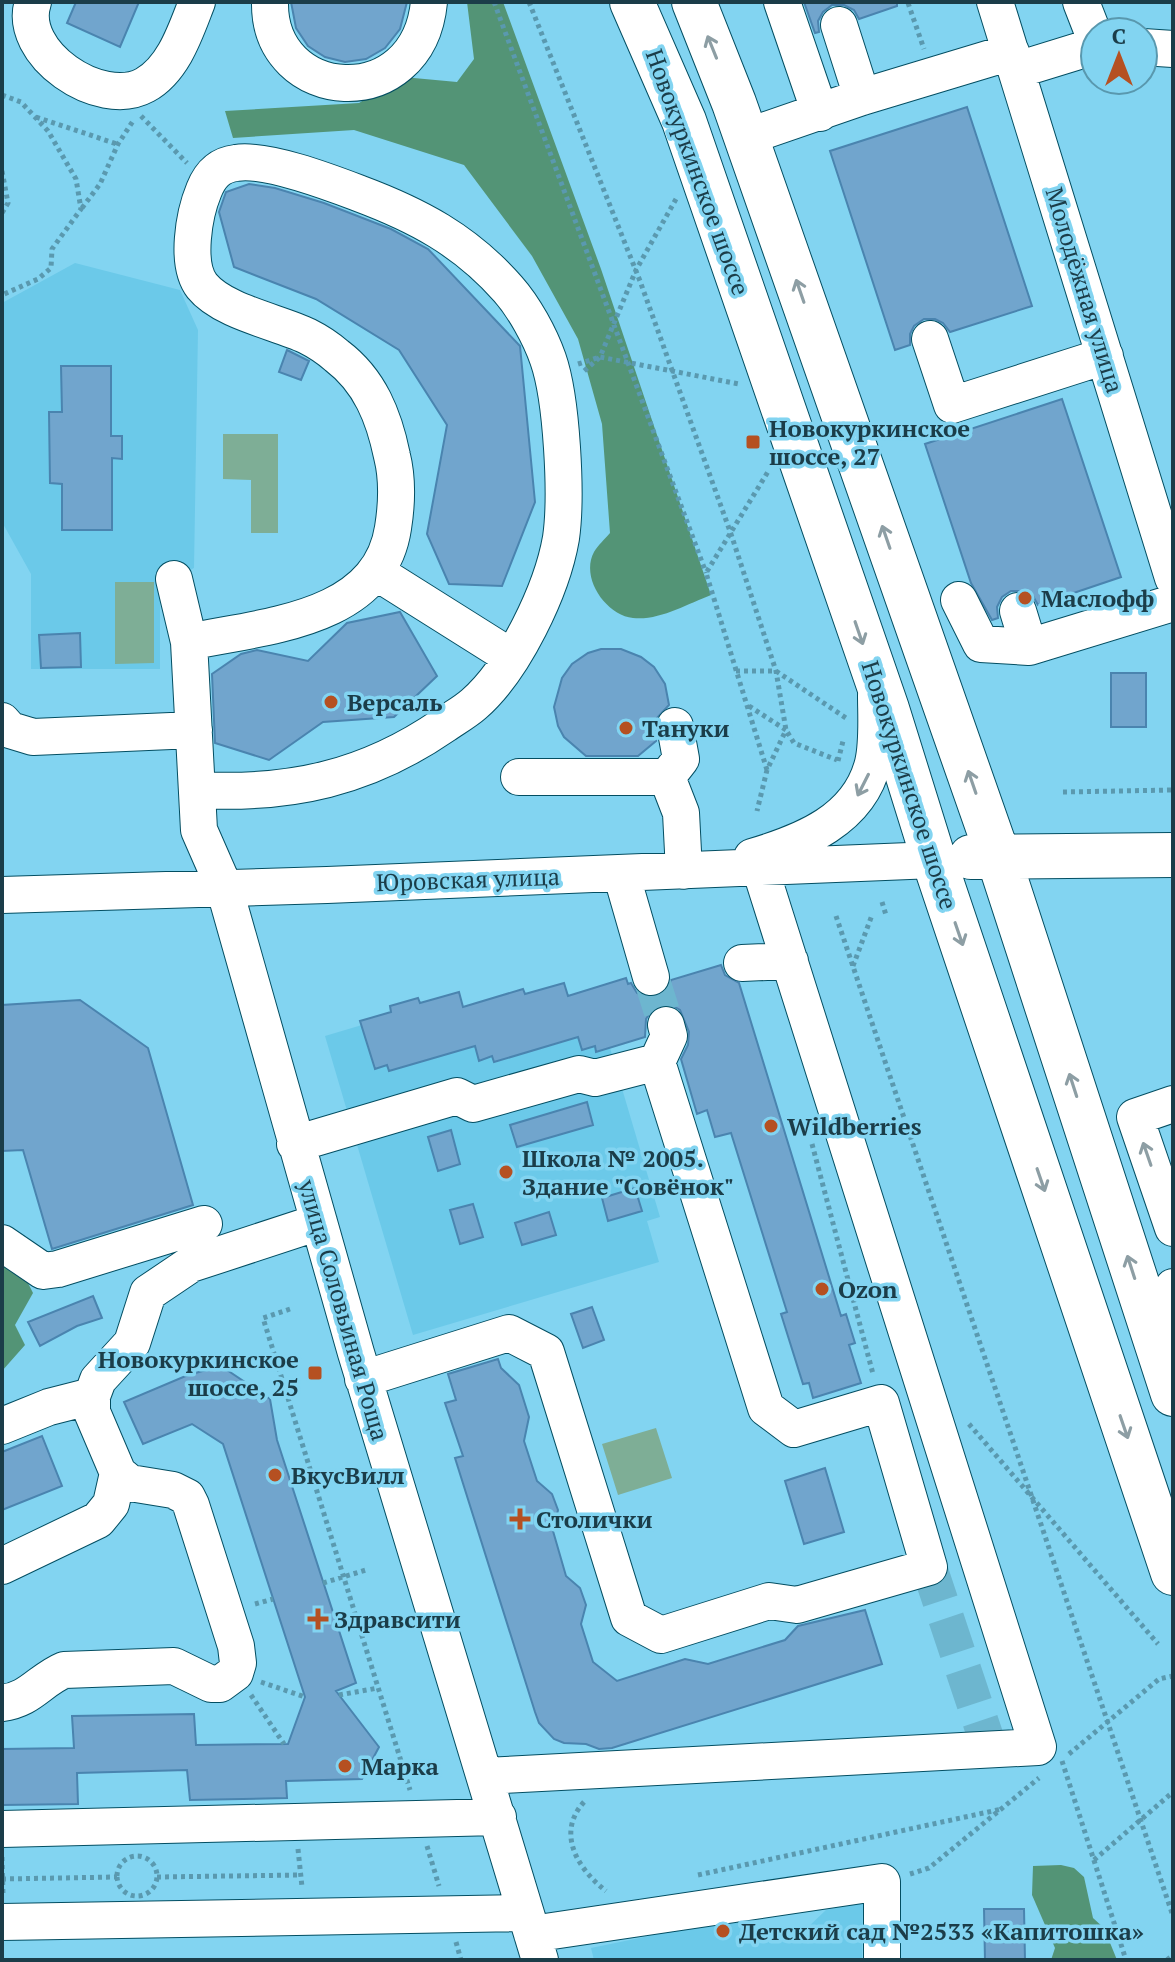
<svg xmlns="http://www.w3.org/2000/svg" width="1175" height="1962" viewBox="0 0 1175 1962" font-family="'PT Serif',serif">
<rect width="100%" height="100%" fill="#82d4f1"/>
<!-- built -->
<path fill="#6bc9e9" d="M 75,263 L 180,290 L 198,330 L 194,568 L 160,586 L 160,669 L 31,669 L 31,574 L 2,522 L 2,303 Z
M 362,1025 L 374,1069 L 387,1065 L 389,1071 L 459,1050 L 473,1040 L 479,1060 L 492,1057 L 494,1062 L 564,1042 L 577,1031 L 582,1050 L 595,1046 L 597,1052 L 610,1048 L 660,1217 L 647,1221 L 659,1262 L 413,1335 L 325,1036 Z
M 863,1902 L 862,1960 L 594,1960 L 591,1948 L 717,1922 L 746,1922 L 784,1934 L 805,1930 L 826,1910 Z"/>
<!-- green -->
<path fill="#7eae96" d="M 223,434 L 278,434 L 278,533 L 251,533 L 251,480 L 223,479 Z
M 115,582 L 154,582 L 154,663 L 115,664 Z
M 656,1428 L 672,1478 L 618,1495 L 602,1444 Z"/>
<!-- forest -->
<path fill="#539476" d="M 467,2 L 503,2 L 601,269 L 711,595 C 687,604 659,621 633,618 C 606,615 580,578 594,552 C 598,545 605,539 610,533 L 602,424 L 578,339 L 532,256 L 464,165 L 354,130 L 233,138 L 225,111 L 359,103 L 403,77 L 457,82 L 474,59 Z
M 2,1265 L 25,1277 L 33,1293 L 15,1325 L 25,1345 L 2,1371 Z
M 1061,1865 L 1074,1868 L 1084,1877 L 1093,1918 L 1104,1928 L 1117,1960 L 1051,1960 L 1055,1948 L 1032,1895 L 1033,1866 Z"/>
<!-- building -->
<path fill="#71a5cd" stroke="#4a84af" stroke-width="2" d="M 76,2 L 139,2 L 120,47 L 67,23 Z
M 291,2 L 407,2 L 400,29 L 385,48 L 366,59 L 345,62 L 325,57 L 308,46 L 296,28 Z
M 804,2 L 897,2 L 897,6 L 859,19 L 854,10 L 844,5 L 832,5 L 823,12 L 818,21 L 819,32 L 815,33 Z
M 967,107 L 1032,306 L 950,332 L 943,323 L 935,319 L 924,319 L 914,326 L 910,334 L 910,345 L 895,350 L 830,151 Z
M 249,184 L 275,188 L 324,203 L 391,229 L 428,249 L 520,346 L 535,502 L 502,586 L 449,584 L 427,534 L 447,425 L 399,350 L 316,299 L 234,267 L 219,212 L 226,192 Z
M 287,350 L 309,361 L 301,380 L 279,372 Z
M 61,366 L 111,366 L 111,436 L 122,436 L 122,459 L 112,458 L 112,530 L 62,530 L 62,484 L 50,483 L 49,412 L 62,412 Z
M 1062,399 L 1121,577 L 1038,605 L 1033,596 L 1023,591 L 1011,591 L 1002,597 L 997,607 L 998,618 L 992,620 L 971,583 L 925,444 Z
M 400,612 L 437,676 L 394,717 L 323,722 L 269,760 L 215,743 L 212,674 L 241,654 L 257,650 L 308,661 L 347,623 Z
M 80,633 L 81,667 L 41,668 L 39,635 Z
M 601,649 L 621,649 L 641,657 L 654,667 L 665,684 L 669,705 L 655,720 L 656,741 L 638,756 L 586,756 L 564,737 L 558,726 L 554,707 L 562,678 L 572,664 L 588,653 Z
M 1111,673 L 1146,673 L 1146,727 L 1111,727 Z
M 721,965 L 725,975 L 739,983 L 841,1316 L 846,1314 L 855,1343 L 849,1345 L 861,1383 L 813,1398 L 809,1383 L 803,1384 L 781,1314 L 787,1312 L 731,1133 L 715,1137 L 707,1110 L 697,1114 L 681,1059 L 688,1045 L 689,1032 L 680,1010 L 671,1005 L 660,1005 L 652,1010 L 646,1019 L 645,1037 L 596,1052 L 595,1046 L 582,1050 L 578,1037 L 494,1062 L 492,1056 L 479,1061 L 475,1046 L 389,1071 L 387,1065 L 375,1069 L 360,1021 L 391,1012 L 390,1006 L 418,998 L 420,1003 L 459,992 L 463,1007 L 523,989 L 525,994 L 564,983 L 568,996 L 626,978 L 628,984 L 631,983 L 637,993 L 647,997 L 656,997 L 667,991 L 671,980 Z
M 80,1000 L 148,1048 L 193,1205 L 52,1249 L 23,1150 L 2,1151 L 2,1005 Z
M 587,1102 L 593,1125 L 517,1147 L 510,1125 Z
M 451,1130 L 460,1164 L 438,1171 L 428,1137 Z
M 635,1188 L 642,1211 L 608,1221 L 602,1198 Z
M 473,1204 L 483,1237 L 460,1244 L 450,1210 Z
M 549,1212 L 556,1235 L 522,1245 L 515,1223 Z
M 93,1296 L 102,1318 L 77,1326 L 40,1346 L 28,1322 Z
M 592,1307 L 604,1340 L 583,1348 L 571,1314 Z
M 498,1359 L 501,1368 L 519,1385 L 529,1417 L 524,1441 L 537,1481 L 552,1494 L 558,1510 L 553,1531 L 566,1576 L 580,1588 L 586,1605 L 581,1624 L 593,1662 L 617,1681 L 685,1659 L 708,1664 L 785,1640 L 798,1626 L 865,1610 L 882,1664 L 612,1748 L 599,1749 L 586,1744 L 564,1743 L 554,1739 L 539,1723 L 535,1712 L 455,1458 L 463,1456 L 445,1403 L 456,1400 L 448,1374 Z
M 221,1366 L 270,1399 L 277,1440 L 356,1683 L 336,1691 L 379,1747 L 362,1779 L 286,1781 L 287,1798 L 190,1800 L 187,1770 L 77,1773 L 78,1804 L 2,1805 L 2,1749 L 74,1748 L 72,1716 L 194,1714 L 196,1745 L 288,1744 L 305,1697 L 223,1444 L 192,1424 L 143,1444 L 124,1402 L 188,1375 Z
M 42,1436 L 62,1486 L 2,1510 L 2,1452 Z
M 825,1468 L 844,1532 L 804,1544 L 785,1481 Z
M 984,1909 L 1024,1909 L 1025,1960 L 985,1960 Z"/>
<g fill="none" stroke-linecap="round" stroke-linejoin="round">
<!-- minor-tunnel -->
<path stroke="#6db6cf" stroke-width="36" stroke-dasharray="36 18" stroke-linecap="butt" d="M 651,977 L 666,1025
M 929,1567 L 990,1750"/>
<defs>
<path id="minor" d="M 33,2 C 16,53 100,110 145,85 C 174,69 186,30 197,2
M 270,2 C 268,104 418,116 429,2
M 782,2 L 820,113
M 995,2 L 1173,578
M 1081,2 L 1095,38
M 839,25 L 862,97
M 1143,47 L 1173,49
M 1017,70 L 1095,46
M 746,137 L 862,97 L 1011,52
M 930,339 L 952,405 L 1105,356
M 376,572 L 511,657
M 174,579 L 189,642 L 199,830 L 224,887 L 356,1353 L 540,1960
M 959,600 L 981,644 L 1029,647
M 1018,611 L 1029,647 L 1173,603
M 189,642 C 263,626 379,621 393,528 C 397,503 398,480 392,456 C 384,417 370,381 337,356 C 329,349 317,341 307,336 C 278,322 223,312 202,286 C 185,264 194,214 204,190 C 210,175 219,165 236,163 C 266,158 329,182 358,193 C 417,215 465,240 508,289 C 524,307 540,336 548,359 C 562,399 567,496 561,538 C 552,590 514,669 474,704 C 465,712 454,718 444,725 C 367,778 291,795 197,790
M 2,721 L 10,730 L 33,737 L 194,730
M 519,777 L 667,777 L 681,813 L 684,871
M 667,777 L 681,759 L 675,726
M 752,857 C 803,842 859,820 873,763 C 878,742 876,716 876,695
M 621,873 L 651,977
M 2,895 L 327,885 L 934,860
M 742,963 L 790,961
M 657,1062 L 669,1036 L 666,1025
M 1173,1104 L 1135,1117 L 1173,1228
M 295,1144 L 457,1096 L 473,1104 L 579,1074 L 595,1078 L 657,1062 L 766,1408 L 794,1429 L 881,1403 L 929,1567 L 797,1605 L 769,1601 L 661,1635 L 629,1618 L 546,1352 L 509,1333 L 363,1379
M 2,1243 L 43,1271 L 58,1269 L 204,1224
M 1154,1337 L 1173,1287
M 2,1426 L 49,1407 L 92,1396
M 2,1566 L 98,1520 L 111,1504 L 118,1473
M 2,1703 C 30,1700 40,1680 64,1670 L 174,1666 L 211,1684 L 220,1684 L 235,1673 L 238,1663 L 236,1646 L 191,1505 L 187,1497 L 173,1490 L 130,1483 L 118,1473 L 92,1412 L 92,1396 L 98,1380 L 132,1343 L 148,1293 L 191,1264 L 319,1222
M 485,1776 L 1038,1747 L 760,868
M 2,1829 L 498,1817
M 2,1922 L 525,1913
M 532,1934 L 882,1882 L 882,1960"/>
<path id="major" d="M 632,2 L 684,121 L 887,709 L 934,860 L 1173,1573
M 694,2 L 734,103 L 998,856 L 1173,1394
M 971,857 L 1173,855"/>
</defs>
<!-- minor casing -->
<use href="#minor" stroke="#034e62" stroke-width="38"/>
<!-- major casing -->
<use href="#major" stroke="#034e62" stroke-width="46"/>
<!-- path -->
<path stroke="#5a99af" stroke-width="5" stroke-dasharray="4 4" stroke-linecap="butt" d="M 494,2 L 706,573
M 529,2 L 640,281 L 731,534 L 776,671 L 786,730 L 794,743 L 837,760
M 908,3 L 924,49
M 2,95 L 21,102 L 48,131 L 76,179 L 81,209 L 52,249 L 51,268 L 38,279 L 2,295
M 141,116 L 187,163
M 36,117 L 117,144
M 2,171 L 8,203 L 2,213
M 676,199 L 636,270 L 600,357 L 739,384
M 82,208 L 100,184 L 118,144 L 133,121
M 578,364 L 600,357 L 583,372
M 736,671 L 776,671 L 846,718
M 749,706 L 786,730 L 767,770 L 757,811
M 838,761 L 843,741
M 767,770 L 706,573 L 769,470
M 1063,792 L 1173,790
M 882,902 L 886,915
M 836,916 L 1173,1916
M 853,966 L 872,915
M 812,1144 L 873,1374
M 290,1309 L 263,1318 L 410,1790
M 969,1424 L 1158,1644
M 323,1583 L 366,1570
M 255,1604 L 273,1599
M 261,1682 L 305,1697
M 251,1695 L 284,1744
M 339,1695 L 378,1688
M 1069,1754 L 1159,1679 L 1173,1676
M 1062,1761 L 1126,1960
M 584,1802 C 555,1834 579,1870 606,1891
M 427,1846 L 439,1886
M 298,1849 L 302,1887
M117 1876a20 20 0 1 1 40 0a20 20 0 1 1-40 0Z
M 2,1857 L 3,1895
M 1094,1860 L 1173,1792
M 910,1874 L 929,1868 L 1039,1778
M 698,1875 L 1002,1809
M 157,1877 L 301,1875
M 2,1879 L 117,1877
M 456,1942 L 461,1960
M 1167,1960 L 1173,1955"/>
<!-- minor -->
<use href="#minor" stroke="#fff" stroke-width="36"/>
<!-- major -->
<use href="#major" stroke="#fff" stroke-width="44"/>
</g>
<!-- one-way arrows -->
<defs><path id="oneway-shaft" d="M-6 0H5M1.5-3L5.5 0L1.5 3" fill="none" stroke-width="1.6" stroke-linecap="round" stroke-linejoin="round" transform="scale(2)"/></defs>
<g stroke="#8d9ea4">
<use href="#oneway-shaft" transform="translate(712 47) rotate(-112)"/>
<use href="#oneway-shaft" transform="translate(800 291) rotate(-109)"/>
<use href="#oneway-shaft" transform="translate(886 537) rotate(-109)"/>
<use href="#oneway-shaft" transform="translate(859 633) rotate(71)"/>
<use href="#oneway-shaft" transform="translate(972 782) rotate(-109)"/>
<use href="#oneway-shaft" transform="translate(863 785) rotate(117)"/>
<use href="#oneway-shaft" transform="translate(959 934) rotate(71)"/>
<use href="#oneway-shaft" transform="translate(1073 1085) rotate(-108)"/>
<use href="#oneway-shaft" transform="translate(1147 1154) rotate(-109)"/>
<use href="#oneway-shaft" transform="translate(1041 1180) rotate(71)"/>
<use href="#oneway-shaft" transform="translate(1131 1267) rotate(-108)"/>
<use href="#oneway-shaft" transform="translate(1124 1427) rotate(71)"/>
</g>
<!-- markers -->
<g fill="#b55021" stroke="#82d4f1" stroke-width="3">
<rect x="745" y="434" width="16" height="16" rx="4"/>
<circle cx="1025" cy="598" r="8"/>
<circle cx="331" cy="702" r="8"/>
<circle cx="626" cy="728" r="8"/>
<circle cx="771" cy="1126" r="8"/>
<circle cx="506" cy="1172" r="8"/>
<circle cx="822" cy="1289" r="8"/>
<rect x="307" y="1365" width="16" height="16" rx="4"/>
<circle cx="275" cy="1475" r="8"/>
<path d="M516 1507h8v8h8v8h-8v8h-8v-8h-8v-8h8z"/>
<path d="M314 1607h8v8h8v8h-8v8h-8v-8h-8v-8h8z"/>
<circle cx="345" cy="1766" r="8"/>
<circle cx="723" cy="1931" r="8"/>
</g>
<g text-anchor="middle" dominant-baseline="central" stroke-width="7" stroke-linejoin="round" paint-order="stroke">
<!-- street labels -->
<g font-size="24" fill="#1b3d49" stroke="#82d4f1">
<text transform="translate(698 172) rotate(70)">Новокуркинское шоссе</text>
<text transform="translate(1085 290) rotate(73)">Молодёжная улица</text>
<text transform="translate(910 785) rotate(72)">Новокуркинское шоссе</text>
<text transform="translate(468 879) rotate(-2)">Юровская улица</text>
<text transform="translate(344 1310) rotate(74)">улица Соловьиная Роща</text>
</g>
<!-- poi labels -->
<g font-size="24" font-weight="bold" fill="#1b3d49" stroke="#82d4f1" text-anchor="start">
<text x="769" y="428">Новокуркинское<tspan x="769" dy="28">шоссе, 27</tspan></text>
<text x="1041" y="598">Маслофф</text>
<text x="347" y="702">Версаль</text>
<text x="642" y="728">Тануки</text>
<text x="787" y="1126">Wildberries</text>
<text x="522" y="1158">Школа № 2005.<tspan x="522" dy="28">Здание "Совёнок"</tspan></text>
<text x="838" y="1289">Ozon</text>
<text x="299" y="1359" text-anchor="end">Новокуркинское<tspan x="299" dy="28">шоссе, 25</tspan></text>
<text x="291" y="1475">ВкусВилл</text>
<text x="536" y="1519">Столички</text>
<text x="334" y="1619">Здравсити</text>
<text x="361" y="1766">Марка</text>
<text x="739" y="1931">Детский сад №2533 «Капитошка»</text>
</g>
</g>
<!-- border -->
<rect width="1175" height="1962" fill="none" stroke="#1b3d49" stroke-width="8"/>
<!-- north arrow -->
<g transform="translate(1119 56)"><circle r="38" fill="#82d4f1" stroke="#5998ae" stroke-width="2"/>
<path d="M0-6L14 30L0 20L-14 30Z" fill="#b55021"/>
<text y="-12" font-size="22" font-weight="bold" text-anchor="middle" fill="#1b3d49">С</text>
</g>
</svg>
